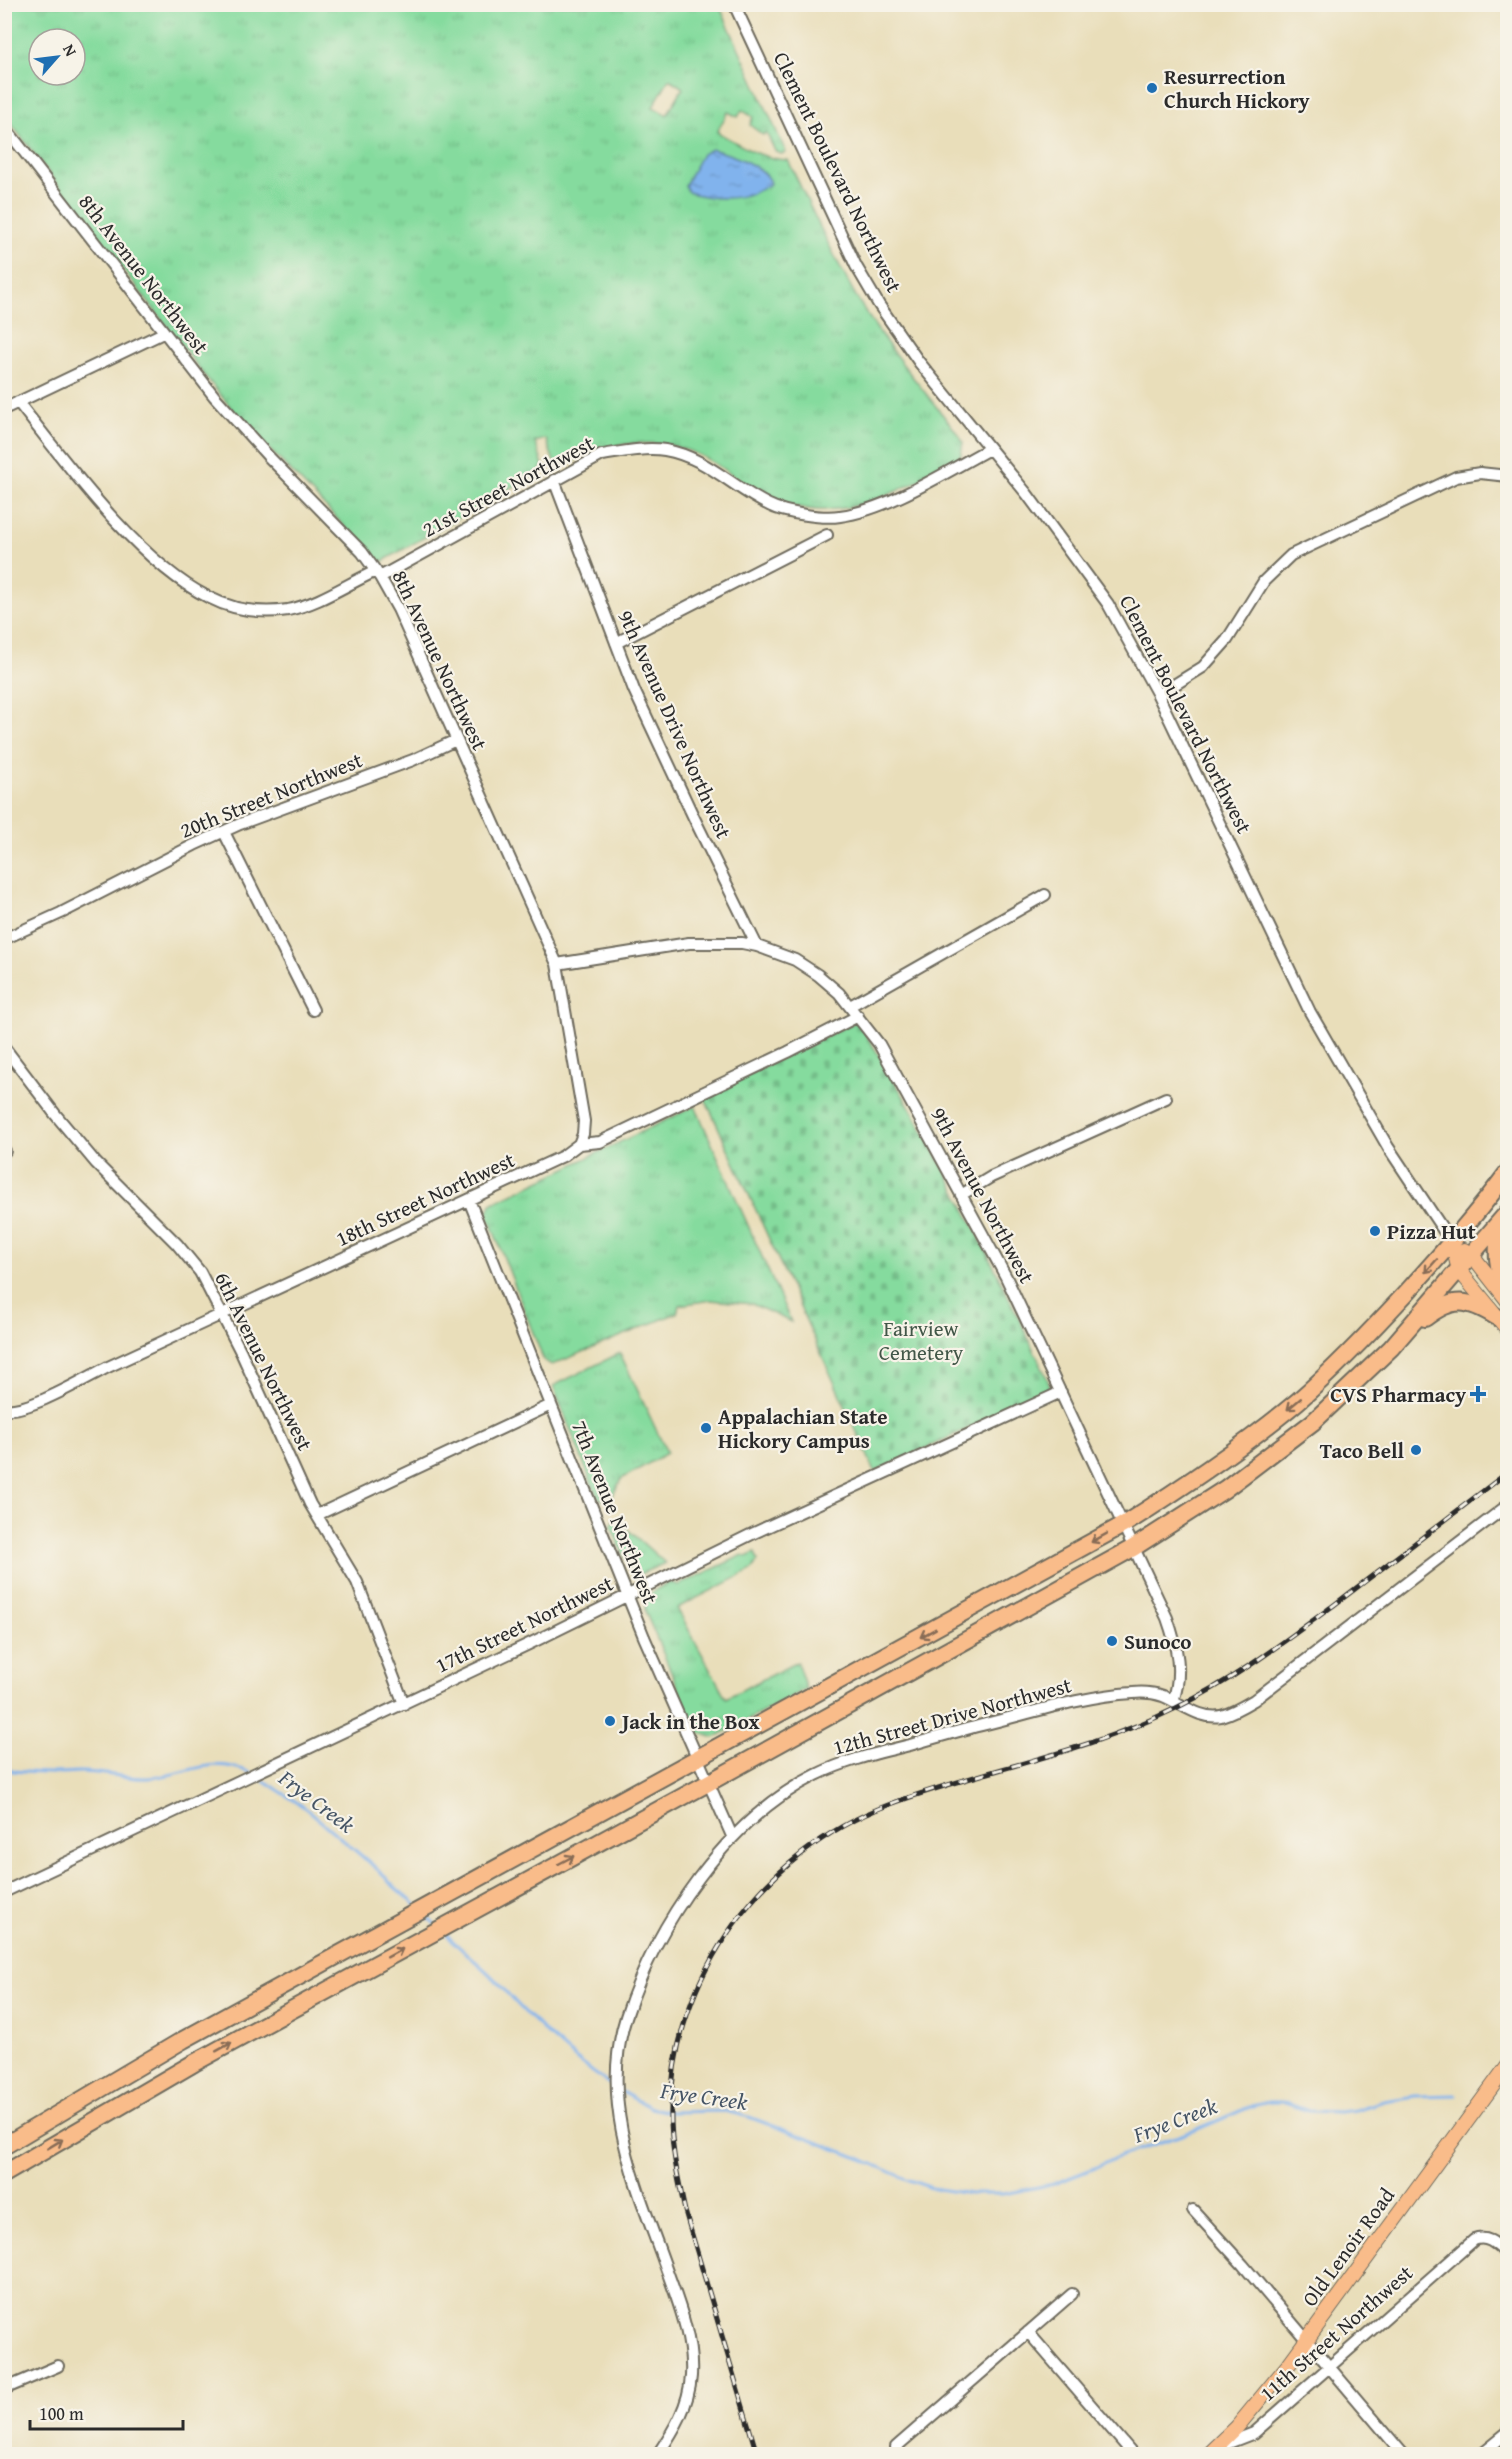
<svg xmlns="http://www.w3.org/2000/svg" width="1512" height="2459" viewBox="0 0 1512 2459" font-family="'Gentium Book Plus',serif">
<defs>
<pattern id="grass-tufts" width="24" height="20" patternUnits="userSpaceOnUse" patternTransform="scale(1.5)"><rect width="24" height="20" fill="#85db9e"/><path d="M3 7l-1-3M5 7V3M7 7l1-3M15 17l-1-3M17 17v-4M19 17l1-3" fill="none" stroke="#73bc88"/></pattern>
<pattern id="cemetery-stones" width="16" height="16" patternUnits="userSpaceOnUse" patternTransform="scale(1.5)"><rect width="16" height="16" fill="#85db9e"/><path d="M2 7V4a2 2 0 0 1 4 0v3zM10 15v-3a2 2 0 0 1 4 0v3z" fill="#73bc88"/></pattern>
<pattern id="water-ripples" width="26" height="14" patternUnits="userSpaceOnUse" patternTransform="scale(1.5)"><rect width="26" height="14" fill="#81b3ed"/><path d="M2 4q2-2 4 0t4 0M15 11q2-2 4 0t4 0" fill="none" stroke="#6a92c0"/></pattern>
</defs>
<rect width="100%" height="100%" fill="#f7f3e8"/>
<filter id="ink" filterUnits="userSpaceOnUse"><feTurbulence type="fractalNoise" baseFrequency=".0167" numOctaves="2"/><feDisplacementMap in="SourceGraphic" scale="12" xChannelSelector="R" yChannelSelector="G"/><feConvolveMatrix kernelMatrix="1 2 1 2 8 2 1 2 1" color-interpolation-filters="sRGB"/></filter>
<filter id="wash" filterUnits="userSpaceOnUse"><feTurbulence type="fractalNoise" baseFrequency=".008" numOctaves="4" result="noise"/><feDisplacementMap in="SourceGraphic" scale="24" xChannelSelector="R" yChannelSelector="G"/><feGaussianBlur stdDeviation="1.35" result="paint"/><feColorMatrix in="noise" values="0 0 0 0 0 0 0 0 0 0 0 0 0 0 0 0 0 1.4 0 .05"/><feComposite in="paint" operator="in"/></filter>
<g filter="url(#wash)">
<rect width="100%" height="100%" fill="#e9deba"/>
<!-- grass -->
<path fill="url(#grass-tufts)" stroke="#588364" stroke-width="1.5" fill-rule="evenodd" d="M 5,5 L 719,5 L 786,152 L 781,154 L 775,151 L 766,132 L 763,135 L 750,125 L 753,117 L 742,110 L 738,117 L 728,112 L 717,132 C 739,144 762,160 788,160 C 811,208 833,257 860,303 C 889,350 925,392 959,435 L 963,442 L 961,455 L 954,463 C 888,495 829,534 757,491 C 721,470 704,449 659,444 C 635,441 610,445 588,454 C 578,458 569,465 558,466 L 555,465 L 546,439 L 535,442 L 543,465 L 539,472 L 383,561 L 378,561 L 241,420 L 205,376 L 5,116 ZM 39,39 L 75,39 L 75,75 L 39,75 ZM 669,79 L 683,88 L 667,115 L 653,107 Z
M 695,1106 L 791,1322 L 752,1304 L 711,1300 L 679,1305 L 677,1313 L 552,1365 L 544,1361 L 487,1214 L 491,1204 Z
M 620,1353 L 667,1453 L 621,1479 L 609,1503 L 597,1497 L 553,1386 Z
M 615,1519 L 616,1519 L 665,1563 L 633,1577 L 611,1526 Z
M 755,1553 L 758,1561 L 752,1570 L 677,1608 L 726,1698 L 797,1662 L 806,1689 L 714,1738 L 697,1732 L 645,1611 C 644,1593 657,1589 670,1582 L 679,1585 L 743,1555 L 746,1557 Z"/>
<!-- cemetery -->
<path fill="url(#cemetery-stones)" stroke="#588364" stroke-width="1.5" d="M 857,1021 C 933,1137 994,1264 1052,1389 L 875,1472 L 704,1096 Z"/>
<!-- water -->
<path fill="url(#water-ripples)" stroke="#566f8c" stroke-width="1.5" d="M 711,149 C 727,153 767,166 770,184 C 745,201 716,201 688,192 L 685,185 L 702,154 Z"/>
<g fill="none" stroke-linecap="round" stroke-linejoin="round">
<!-- stream -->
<path stroke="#81b3ed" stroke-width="3" d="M 4,1770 C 29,1773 54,1774 78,1772 C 101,1771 124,1779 147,1778 C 188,1776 209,1754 251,1773
M 257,1776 L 304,1807 L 383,1874 L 390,1883 L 416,1905
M 424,1914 L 437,1926
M 444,1932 C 460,1950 482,1965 498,1983 C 532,2022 571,2058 615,2088
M 620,2091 L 651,2108 L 670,2112 L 725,2111 L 749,2117 L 862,2159 L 909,2180 L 932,2188 L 970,2194 L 1003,2194 L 1053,2184 L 1095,2168 L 1115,2158 L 1193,2131 L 1252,2106 L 1269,2102 L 1282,2102 L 1309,2111 L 1339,2112 L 1355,2110 L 1384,2101 L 1415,2096 L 1456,2095"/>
</g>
</g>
<g filter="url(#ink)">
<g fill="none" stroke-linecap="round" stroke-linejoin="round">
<defs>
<path id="minor" d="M 734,4 L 856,266 L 879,305 L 919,362 L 1027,494 L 1108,604 L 1158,695 L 1310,1012 L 1388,1147 L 1452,1243
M 4,126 L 214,396 L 267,455 L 362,552 L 380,577 L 398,609 L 557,964 L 584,1121 L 583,1134 L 579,1144
M 18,402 C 66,463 139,563 208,597 C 233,610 261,614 288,610 C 319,604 347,584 376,571
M 4,409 L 163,333
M 554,480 L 634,690 L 694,818 L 757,946
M 380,577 L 602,455 C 622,452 644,447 665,450 C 706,457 733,488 769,505 C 784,513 823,519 840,516 C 887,510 946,472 989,449
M 616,643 L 827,535
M 1158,695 L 1203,667 L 1227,640 L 1264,581 L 1291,555 L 1456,477 L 1480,473 L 1508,476
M 224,832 L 313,1010
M 4,939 L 61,913 L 194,845 L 240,824 L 413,760 L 456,740
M 557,964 L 689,943 L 742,943 L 757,946 L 795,960 L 818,975 L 839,993 L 879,1044 L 1006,1277 L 1167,1618 C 1177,1646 1183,1673 1173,1701
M 850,1006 L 1045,895
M 4,1047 L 55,1114 L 96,1163 L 177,1244 L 200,1272 L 241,1352 L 310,1504 L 357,1582 L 404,1704
M 4,1151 L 5,1151
M 961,1195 L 991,1177 L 1166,1098
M 469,1200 L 644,1637 L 732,1836
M 4,1409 C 28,1413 84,1379 108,1367 L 563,1156 L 579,1144 L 600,1142 L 788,1052 L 858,1016
M 317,1515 L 551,1405
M 4,1892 L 531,1643 L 754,1533 L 1061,1392
M 1193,2210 L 1243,2265 L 1403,2454
M 1028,2332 L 1133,2454
M 4,2389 L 58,2366
M 896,2447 L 1072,2294
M 1218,2447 L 1254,2433 L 1474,2240 C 1488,2234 1498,2246 1508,2255
M 658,2454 C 674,2430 689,2406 691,2376 C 693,2343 681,2309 670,2279 C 641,2195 597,2108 626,2017 C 656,1924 727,1819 816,1775 C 846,1760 878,1753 910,1745 C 934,1738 958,1731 982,1725 C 1031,1713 1082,1696 1133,1693 C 1143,1692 1154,1693 1163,1696 C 1181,1703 1200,1720 1221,1716 C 1232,1713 1244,1706 1254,1700 L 1508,1505
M 1481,2454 L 1508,2432"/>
<path id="major" d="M 1452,1243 L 1459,1270 L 1508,1330
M 1464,1250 L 1472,1255 L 1508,1301
M 1209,2454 L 1237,2427 L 1289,2364 L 1508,2065"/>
<path id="highway" d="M 1501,1224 C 1495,1250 1497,1270 1508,1295
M 1425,1318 C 1453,1296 1468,1299 1497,1317
M 4,2146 L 183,2040 L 1123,1525 C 1183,1487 1243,1447 1298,1401 C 1337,1367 1373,1329 1408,1291 C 1443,1252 1477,1214 1508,1172
M 4,2174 L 194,2063 L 708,1783 L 1133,1548 L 1225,1489 L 1313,1422 L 1391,1348 L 1508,1212"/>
</defs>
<!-- minor casing -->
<use href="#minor" stroke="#6e6a5d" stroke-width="14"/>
<!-- major casing -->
<use href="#major" stroke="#6e6a5d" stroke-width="16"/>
<!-- highway casing -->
<use href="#highway" stroke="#6e6a5d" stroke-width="20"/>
<!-- minor -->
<use href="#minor" stroke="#fff" stroke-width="10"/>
<!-- major -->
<use href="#major" stroke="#f9bc8a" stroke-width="14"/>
<!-- highway -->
<use href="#highway" stroke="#f9bc8a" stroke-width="16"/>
<defs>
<path id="rail" d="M 757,2454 L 685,2211 C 678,2178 670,2144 671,2109 C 672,1976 765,1851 888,1805 C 983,1769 1084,1754 1176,1708 C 1235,1679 1281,1644 1334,1605 C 1392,1561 1450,1516 1508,1472"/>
</defs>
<!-- rail casing -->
<use href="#rail" stroke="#2b2b2b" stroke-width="5"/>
<!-- rail -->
<use href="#rail" stroke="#f7f3e8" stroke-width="3" stroke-dasharray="9" stroke-linecap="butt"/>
</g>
<!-- one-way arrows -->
<defs><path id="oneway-shaft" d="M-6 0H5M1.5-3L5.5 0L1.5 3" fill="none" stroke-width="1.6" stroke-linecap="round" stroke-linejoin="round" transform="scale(1.5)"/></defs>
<g stroke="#886c56">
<use href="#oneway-shaft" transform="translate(1431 1266) rotate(132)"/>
<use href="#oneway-shaft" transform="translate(1294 1404) rotate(140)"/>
<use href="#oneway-shaft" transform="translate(1099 1538) rotate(151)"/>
<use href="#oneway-shaft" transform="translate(928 1633) rotate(151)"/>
<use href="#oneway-shaft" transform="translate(566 1860) rotate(-28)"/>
<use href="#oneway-shaft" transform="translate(395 1953) rotate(-29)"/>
<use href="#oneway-shaft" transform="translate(224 2047) rotate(-29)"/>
<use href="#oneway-shaft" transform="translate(55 2144) rotate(-31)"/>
</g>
</g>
<!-- markers -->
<g fill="#1f6fb2" stroke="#f7f3e8" stroke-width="2">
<circle cx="1152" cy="88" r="6"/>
<circle cx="1375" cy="1231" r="6"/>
<path d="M1475 1385h6v6h6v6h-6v6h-6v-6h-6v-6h6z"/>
<circle cx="706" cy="1428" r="6"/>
<circle cx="1416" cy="1450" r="6"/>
<circle cx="1112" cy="1641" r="6"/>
<circle cx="610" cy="1721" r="6"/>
</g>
<g text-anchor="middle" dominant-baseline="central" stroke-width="4.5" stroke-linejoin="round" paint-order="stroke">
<!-- poi labels -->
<g font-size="21" font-weight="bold" fill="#2b2b2b" stroke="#f7f3e8" text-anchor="start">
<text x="1164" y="76">Resurrection<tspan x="1164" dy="24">Church Hickory</tspan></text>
<text x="1387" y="1231">Pizza Hut</text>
<text x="1466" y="1394" text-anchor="end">CVS Pharmacy</text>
<text x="718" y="1416">Appalachian State<tspan x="718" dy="24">Hickory Campus</tspan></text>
<text x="1404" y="1450" text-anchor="end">Taco Bell</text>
<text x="1124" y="1641">Sunoco</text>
<text x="622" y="1721">Jack in the Box</text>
</g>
<!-- street labels -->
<g font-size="21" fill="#2b2b2b" stroke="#f7f3e8">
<text transform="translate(838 172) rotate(64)">Clement Boulevard Northwest</text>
<text transform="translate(144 274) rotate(52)">8th Avenue Northwest</text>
<text transform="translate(508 486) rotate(-28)">21st Street Northwest</text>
<text transform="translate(440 660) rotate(65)">8th Avenue Northwest</text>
<text transform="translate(1186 714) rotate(63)">Clement Boulevard Northwest</text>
<text transform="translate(675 724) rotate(66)">9th Avenue Drive Northwest</text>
<text transform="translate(271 795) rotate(-22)">20th Street Northwest</text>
<text transform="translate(983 1195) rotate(62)">9th Avenue Northwest</text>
<text transform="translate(425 1199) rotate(-25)">18th Street Northwest</text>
<text transform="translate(264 1361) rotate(64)">6th Avenue Northwest</text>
<text transform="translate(615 1512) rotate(68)">7th Avenue Northwest</text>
<text transform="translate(524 1624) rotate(-26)">17th Street Northwest</text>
<text transform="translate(952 1716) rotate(-15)">12th Street Drive Northwest</text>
<text transform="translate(1348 2247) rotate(-54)">Old Lenoir Road</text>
<text transform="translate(1336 2333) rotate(-41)">11th Street Northwest</text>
</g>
<!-- park labels -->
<g font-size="21" fill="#425748" stroke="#f7f3e8">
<text x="921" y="1328">Fairview<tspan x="921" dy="24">Cemetery</tspan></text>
</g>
<!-- water labels -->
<g font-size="22" font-style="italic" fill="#455465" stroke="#f7f3e8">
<text transform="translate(317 1801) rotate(37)">Frye Creek</text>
<text transform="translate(704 2096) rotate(8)">Frye Creek</text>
<text transform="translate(1175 2120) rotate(-21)">Frye Creek</text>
</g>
</g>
<!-- margin -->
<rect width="1512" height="2459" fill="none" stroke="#f7f3e8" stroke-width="24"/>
<!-- north arrow -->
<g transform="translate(57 57) rotate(62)"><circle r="28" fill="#f7f3e8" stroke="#a5a39c" stroke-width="1.5"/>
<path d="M0-4.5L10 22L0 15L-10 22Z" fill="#1f6fb2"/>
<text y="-9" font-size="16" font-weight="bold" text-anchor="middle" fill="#2b2b2b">N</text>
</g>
<!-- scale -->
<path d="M30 2420v9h153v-9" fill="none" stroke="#2b2b2b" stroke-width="3"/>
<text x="39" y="2420" font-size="18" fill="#2b2b2b" stroke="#f7f3e8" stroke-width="4.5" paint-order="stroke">100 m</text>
</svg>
